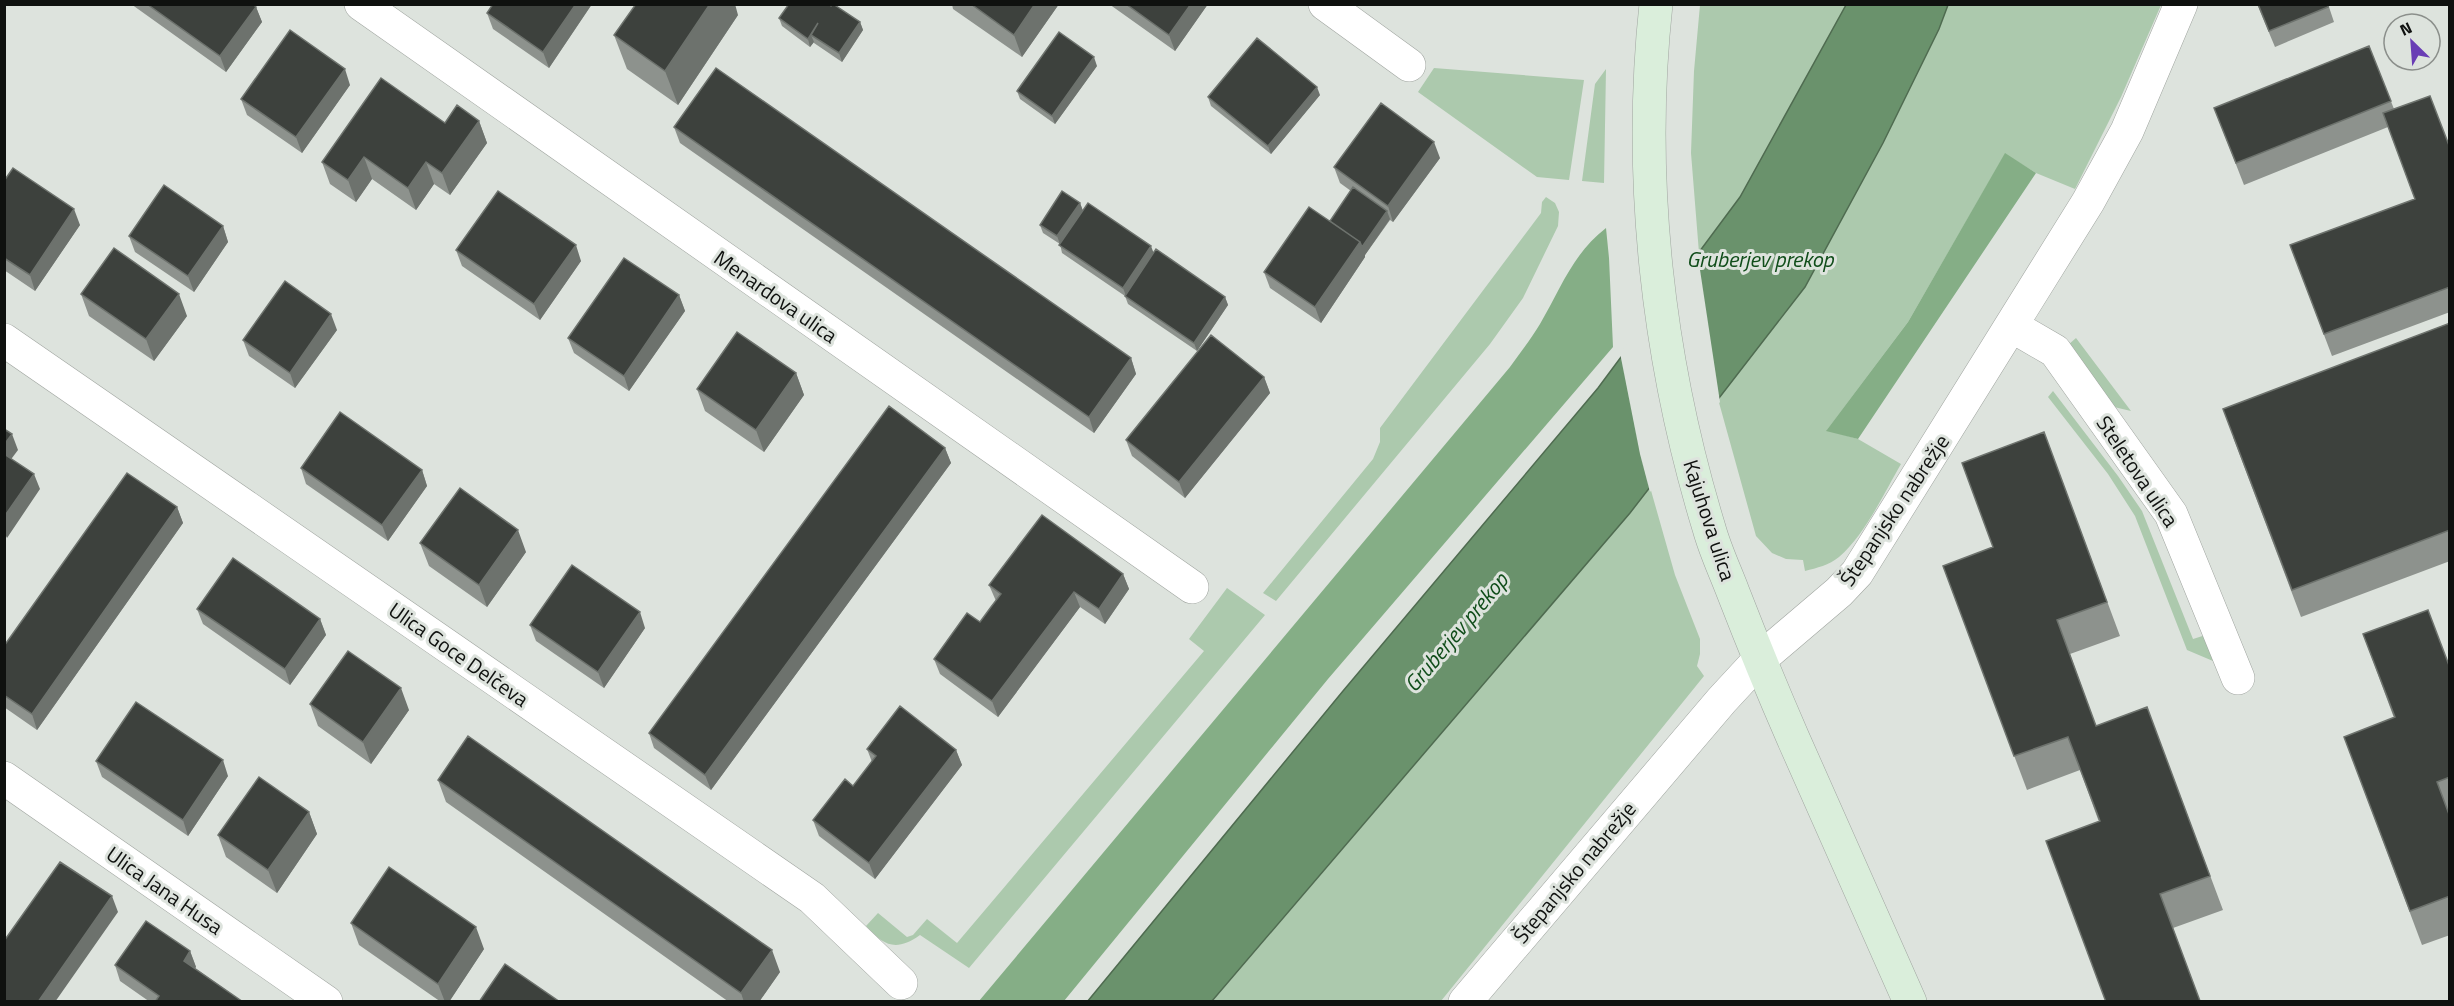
<svg xmlns="http://www.w3.org/2000/svg" width="2454" height="1006" viewBox="0 0 2454 1006" font-family="'Titillium Web',sans-serif">
<rect width="100%" height="100%" fill="#dde3dd"/>
<!-- green -->
<path fill="#acc9ad" d="M 1700,5 L 1846,5 L 1740,197 L 1699,253 L 1691,153 L 1694,71 Z
M 1948,5 L 2161,5 L 2121,97 L 2075,189 L 2036,173 L 2005,154 L 1908,322 L 1827,430 L 1858,439 L 1901,464 C 1884,493 1865,535 1839,557 C 1829,565 1817,568 1805,571 L 1803,560 L 1786,559 L 1772,553 L 1756,536 L 1718,399 L 1805,287 L 1883,143 L 1939,29 Z
M 1434,68 L 1584,80 L 1569,180 L 1537,177 L 1418,92 Z
M 1606,69 L 1604,183 L 1582,181 L 1595,84 Z
M 1546,197 L 1555,203 L 1559,212 L 1558,226 L 1523,298 L 1490,344 L 1276,601 L 1263,593 L 1373,459 L 1380,442 L 1380,428 L 1541,213 L 1542,202 Z
M 2076,338 L 2131,411 L 2114,407 L 2068,345 Z
M 2053,391 L 2118,476 L 2142,511 L 2193,639 L 2209,634 L 2214,650 L 2213,661 L 2187,650 L 2135,516 L 2108,474 L 2048,397 Z
M 1650,487 L 1675,575 L 1700,639 L 1700,654 L 1697,666 L 1704,676 L 1441,1001 L 1212,1002 L 1630,513 Z
M 1227,588 L 1265,615 L 969,968 L 920,935 C 896,952 884,946 866,926 L 878,913 L 907,937 L 913,935 L 927,919 L 957,943 L 1204,651 L 1189,639 Z"/>
<!-- forest -->
<path fill="#85ae86" d="M 2005,153 L 2036,173 L 1858,439 L 1826,431 L 1908,322 Z
M 1606,228 L 1609,258 L 1613,347 L 1328,679 L 1064,1001 L 979,1001 L 1510,367 C 1520,353 1531,339 1540,324 C 1560,290 1573,253 1606,228 Z"/>
<!-- water -->
<path fill="#6a926c" stroke="#4f6b50" stroke-width="1.5" d="M 1846,5 L 1948,5 L 1939,29 L 1883,143 L 1805,287 L 1630,513 L 1212,1001 L 1087,1002 L 1343,691 L 1598,388 L 1740,197 Z"/>
<!-- pier -->
<path fill="#dde3dd" d="M 1697,250 L 1720,402 L 1650,492 L 1640,454 L 1620,353 Z"/>
<g fill="none" stroke-linecap="round" stroke-linejoin="round">
<defs>
<path id="street" d="M 361,4 L 1192,587
M 1325,4 L 1409,65
M 2012,326 L 2055,351 L 2171,514 L 2238,678
M 4,340 L 812,898 L 901,983
M 4,778 L 326,1002
M 1465,1002 L 1722,700 L 1759,660 L 1839,592 L 1857,573 L 2088,202 L 2127,131 L 2181,4"/>
<path id="secondary" d="M 1656,4 C 1637,179 1658,361 1709,528 C 1715,550 1725,571 1733,592 C 1752,641 1772,690 1793,738 C 1832,826 1871,914 1910,1002"/>
</defs>
<!-- street casing -->
<use href="#street" stroke="#a0a5a0" stroke-width="34"/>
<!-- secondary casing -->
<use href="#secondary" stroke="#a0a5a0" stroke-width="34"/>
<!-- street -->
<use href="#street" stroke="#fff" stroke-width="33"/>
<!-- secondary -->
<use href="#secondary" stroke="#daeedb" stroke-width="33"/>
</g>
<!-- wall -->
<path fill="#8d928d" d="M 131,4 L 253,4 L 256,7 L 262,22 L 226,72 Z
M 592,4 L 549,68 L 493,29 L 487,13 Z
M 952,4 L 1059,4 L 1022,57 L 953,9 Z
M 1109,4 L 1208,4 L 1175,51 Z
M 2257,4 L 2328,4 L 2334,22 L 2275,47 Z
M 831,6 L 860,22 L 863,30 L 842,62 L 814,43 L 814,42 L 810,47 L 782,26 L 779,18 Z
M 738,15 L 678,105 L 627,69 L 614,35 Z
M 2369,46 L 2394,109 L 2450,148 L 2450,312 L 2332,356 L 2290,245 L 2415,199 L 2388,127 L 2244,185 L 2214,108 Z
M 1097,66 L 1055,124 L 1020,99 L 1017,91 Z
M 350,85 L 302,153 L 247,115 L 241,99 Z
M 1320,95 L 1271,154 L 1211,106 L 1208,97 Z
M 479,121 L 487,143 L 450,195 L 434,184 L 416,210 L 372,179 L 356,202 L 330,184 L 322,162 L 445,123 Z
M 674,127 L 1131,358 L 1136,374 L 1094,433 L 680,143 Z
M 1440,158 L 1393,222 L 1390,220 L 1365,255 L 1365,257 L 1321,323 L 1270,288 L 1264,272 L 1330,221 L 1351,191 L 1340,183 L 1334,167 Z
M 4,181 L 80,225 L 35,291 L 4,270 Z
M 1080,203 L 1083,211 L 1154,252 L 1225,297 L 1228,305 L 1197,351 L 1128,304 L 1125,296 L 1062,253 L 1060,244 L 1043,233 L 1040,225 Z
M 223,226 L 228,242 L 194,292 L 135,252 L 129,236 Z
M 456,250 L 581,261 L 540,320 L 462,266 Z
M 81,294 L 187,316 L 154,361 L 89,316 Z
M 679,295 L 685,311 L 629,391 L 574,353 L 568,338 Z
M 2450,323 L 2450,561 L 2301,617 L 2233,437 Z
M 337,330 L 295,388 L 249,356 L 243,340 Z
M 796,373 L 804,395 L 764,452 L 705,411 L 697,389 Z
M 1264,377 L 1270,393 L 1185,498 L 1132,456 L 1126,440 Z
M 2044,432 L 2120,636 L 2070,654 L 2096,726 L 2147,707 L 2223,910 L 2173,928 L 2200,1002 L 2106,1002 L 2099,822 L 2080,770 L 2027,790 L 1943,566 L 1993,547 Z
M 945,448 L 951,463 L 711,790 L 654,748 L 649,733 Z
M 301,468 L 422,470 L 427,486 L 388,541 L 306,484 Z
M 177,507 L 183,523 L 37,730 L 4,707 L 4,646 Z
M 420,543 L 526,552 L 487,607 L 429,566 Z
M 1123,574 L 1129,589 L 1105,624 L 1080,607 L 998,717 L 940,674 L 934,659 L 980,622 L 996,601 L 989,585 Z
M 197,609 L 320,619 L 326,635 L 290,685 L 203,624 Z
M 530,625 L 645,628 L 604,688 L 536,641 Z
M 2363,634 L 2450,668 L 2450,935 L 2422,945 L 2344,737 L 2394,718 Z
M 310,704 L 409,710 L 371,764 L 318,726 Z
M 867,749 L 956,750 L 962,765 L 875,879 L 819,836 L 813,820 L 853,786 L 872,762 Z
M 96,761 L 228,776 L 188,836 L 102,777 Z
M 438,780 L 780,972 L 759,1002 L 729,1002 L 446,802 Z
M 309,812 L 317,834 L 277,893 L 226,857 L 218,835 Z
M 351,923 L 484,949 L 449,1002 L 441,1002 L 359,945 Z
M 190,951 L 196,967 L 195,968 L 243,1002 L 150,1002 L 120,981 L 115,965 Z"/>
<!-- shaded-wall -->
<path fill="#6d726d" d="M 576,4 L 592,4 L 549,68 L 543,52 Z
M 710,4 L 735,4 L 738,15 L 678,105 L 665,71 Z
M 1035,4 L 1059,4 L 1022,57 L 1014,35 Z
M 1191,4 L 1208,4 L 1175,51 L 1169,35 Z
M 256,7 L 262,22 L 226,72 L 220,56 Z
M 860,22 L 863,30 L 842,62 L 839,53 Z
M 818,23 L 811,35 L 814,42 L 810,47 L 808,39 Z
M 1094,57 L 1097,66 L 1055,124 L 1052,116 Z
M 345,69 L 350,85 L 302,153 L 296,137 Z
M 1317,87 L 1320,95 L 1271,154 L 1268,146 Z
M 479,121 L 487,143 L 450,195 L 442,173 Z
M 1434,142 L 1440,158 L 1393,222 L 1388,206 Z
M 364,157 L 372,179 L 356,202 L 348,180 Z
M 426,162 L 434,184 L 416,210 L 408,188 Z
M 1080,203 L 1083,211 L 1060,244 L 1057,236 Z
M 74,209 L 80,225 L 35,291 L 30,275 Z
M 1387,211 L 1390,219 L 1365,255 L 1365,257 L 1321,323 L 1315,307 L 1360,242 Z
M 223,226 L 228,242 L 194,292 L 188,276 Z
M 576,245 L 581,261 L 540,320 L 534,304 Z
M 1151,246 L 1154,254 L 1126,296 L 1123,288 Z
M 179,294 L 187,316 L 154,361 L 146,339 Z
M 679,295 L 685,311 L 629,391 L 624,376 Z
M 1225,297 L 1228,305 L 1197,351 L 1194,343 Z
M 331,314 L 337,330 L 295,388 L 290,373 Z
M 1131,358 L 1136,374 L 1094,433 L 1089,417 Z
M 796,373 L 804,395 L 764,452 L 756,430 Z
M 1264,377 L 1270,393 L 1185,498 L 1179,482 Z
M 12,434 L 18,450 L 6,466 L 4,462 L 4,445 Z
M 945,448 L 951,463 L 711,790 L 705,775 Z
M 422,470 L 427,486 L 388,541 L 382,525 Z
M 34,474 L 40,489 L 7,538 L 4,532 L 4,517 Z
M 177,507 L 183,523 L 37,730 L 32,714 Z
M 518,530 L 526,552 L 487,607 L 479,585 Z
M 1123,574 L 1129,589 L 1105,624 L 1099,609 Z
M 1074,592 L 1080,607 L 998,717 L 992,701 Z
M 640,612 L 645,628 L 604,688 L 598,672 Z
M 320,619 L 326,635 L 290,685 L 285,669 Z
M 401,688 L 409,710 L 371,764 L 363,742 Z
M 956,750 L 962,765 L 875,879 L 869,863 Z
M 223,760 L 228,776 L 188,836 L 183,820 Z
M 309,812 L 317,834 L 277,893 L 268,870 Z
M 112,896 L 118,912 L 55,1002 L 38,1002 Z
M 476,927 L 484,949 L 449,1002 L 445,1002 L 438,984 Z
M 772,950 L 780,972 L 759,1002 L 744,1002 L 741,993 Z
M 190,951 L 196,967 L 189,976 L 184,961 Z"/>
<!-- building -->
<path fill="#3d413d" stroke="#6d726d" stroke-width="1.5" d="M 147,4 L 253,4 L 256,7 L 220,56 Z
M 493,4 L 576,4 L 543,52 L 487,13 Z
M 636,4 L 710,4 L 665,71 L 614,35 Z
M 789,4 L 828,4 L 831,6 L 832,4 L 833,4 L 860,22 L 839,53 L 811,35 L 818,23 L 808,39 L 779,18 Z
M 971,4 L 1035,4 L 1014,35 Z
M 1126,4 L 1191,4 L 1169,35 Z
M 2258,4 L 2328,4 L 2328,7 L 2269,31 Z
M 290,30 L 345,69 L 296,137 L 241,99 Z
M 1059,32 L 1094,57 L 1052,116 L 1017,91 Z
M 1257,38 L 1317,87 L 1268,146 L 1208,97 Z
M 2369,46 L 2391,101 L 2236,163 L 2214,108 Z
M 716,68 L 1131,358 L 1089,417 L 674,127 Z
M 381,78 L 445,123 L 457,105 L 479,121 L 442,173 L 426,162 L 408,188 L 364,157 L 348,180 L 322,162 Z
M 2430,96 L 2450,148 L 2450,287 L 2324,334 L 2290,245 L 2415,199 L 2383,113 Z
M 1381,103 L 1434,142 L 1388,206 L 1334,167 Z
M 13,168 L 74,209 L 30,275 L 4,258 L 4,181 Z
M 164,185 L 223,226 L 188,276 L 129,236 Z
M 1353,187 L 1387,211 L 1362,247 L 1360,242 L 1330,221 Z
M 498,191 L 576,245 L 534,304 L 456,250 Z
M 1062,191 L 1080,203 L 1057,236 L 1040,225 Z
M 1088,203 L 1151,246 L 1123,288 L 1059,245 Z
M 1309,207 L 1360,242 L 1315,307 L 1264,272 Z
M 114,248 L 179,294 L 146,339 L 81,294 Z
M 1156,249 L 1225,297 L 1194,343 L 1125,296 Z
M 624,258 L 679,295 L 624,376 L 568,338 Z
M 285,281 L 331,314 L 290,373 L 243,340 Z
M 2450,323 L 2450,530 L 2292,590 L 2223,409 Z
M 737,332 L 796,373 L 756,430 L 697,389 Z
M 1211,335 L 1264,377 L 1179,482 L 1126,440 Z
M 889,406 L 945,448 L 705,775 L 649,733 Z
M 340,412 L 422,470 L 382,525 L 301,468 Z
M 4,429 L 12,434 L 4,445 Z
M 2044,432 L 2107,602 L 2057,620 L 2096,726 L 2147,707 L 2210,876 L 2160,894 L 2200,1001 L 2197,1002 L 2106,1002 L 2046,841 L 2100,821 L 2068,737 L 2014,756 L 1943,566 L 1993,547 L 1962,463 Z
M 4,454 L 34,474 L 4,517 Z
M 127,473 L 177,507 L 32,714 L 4,695 L 4,646 Z
M 460,488 L 518,530 L 479,585 L 420,543 Z
M 1042,515 L 1123,574 L 1099,609 L 1074,592 L 992,701 L 934,659 L 967,613 L 980,622 L 991,607 L 1001,594 L 989,585 Z
M 233,558 L 320,619 L 285,669 L 197,609 Z
M 572,565 L 640,612 L 598,672 L 530,625 Z
M 2428,610 L 2450,668 L 2450,777 L 2437,782 L 2450,817 L 2450,896 L 2410,911 L 2344,737 L 2395,717 L 2363,634 Z
M 348,651 L 401,688 L 363,742 L 310,704 Z
M 136,702 L 223,760 L 183,820 L 96,761 Z
M 900,706 L 956,750 L 869,863 L 813,820 L 845,779 L 853,786 L 876,756 L 867,749 Z
M 468,736 L 772,950 L 741,993 L 438,780 Z
M 259,777 L 309,812 L 268,870 L 218,835 Z
M 60,862 L 112,896 L 38,1002 L 4,1002 L 4,941 Z
M 389,867 L 476,927 L 438,984 L 351,923 Z
M 146,921 L 190,951 L 184,961 L 243,1002 L 155,1002 L 159,996 L 115,965 Z
M 505,964 L 560,1002 L 479,1002 Z"/>
<g text-anchor="middle" dominant-baseline="central" stroke-width="6" stroke-linejoin="round" paint-order="stroke">
<!-- street labels -->
<g font-size="21" fill="#0f110f" stroke="#dde3dd">
<text transform="translate(776 296) rotate(35)">Menardova ulica</text>
<text transform="translate(2138 471) rotate(56)">Steletova ulica</text>
<text transform="translate(1894 510) rotate(-56)">Štepanjsko nabrežje</text>
<text transform="translate(1710 520) rotate(72)">Kajuhova ulica</text>
<text transform="translate(459 654) rotate(35)">Ulica Goce Delčeva</text>
<text transform="translate(1574 872) rotate(-50)">Štepanjsko nabrežje</text>
<text transform="translate(165 890) rotate(35)">Ulica Jana Husa</text>
</g>
<!-- water labels -->
<g font-size="22" font-style="italic" fill="#104d1a" stroke="#dde3dd">
<text x="1760" y="259">Gruberjev prekop</text>
<text transform="translate(1456 632) rotate(-50)">Gruberjev prekop</text>
</g>
</g>
<!-- border -->
<rect width="2454" height="1006" fill="none" stroke="#0f110f" stroke-width="12"/>
<!-- north arrow -->
<g transform="translate(2412 42) rotate(335)"><circle r="28" fill="#dde3dd" stroke="#8b8f8b" stroke-width="1.5"/>
<path d="M0-4.5L10 22L0 15L-10 22Z" fill="#693db5"/>
<text y="-9" font-size="16" font-weight="bold" text-anchor="middle" fill="#0f110f">N</text>
</g>
</svg>
